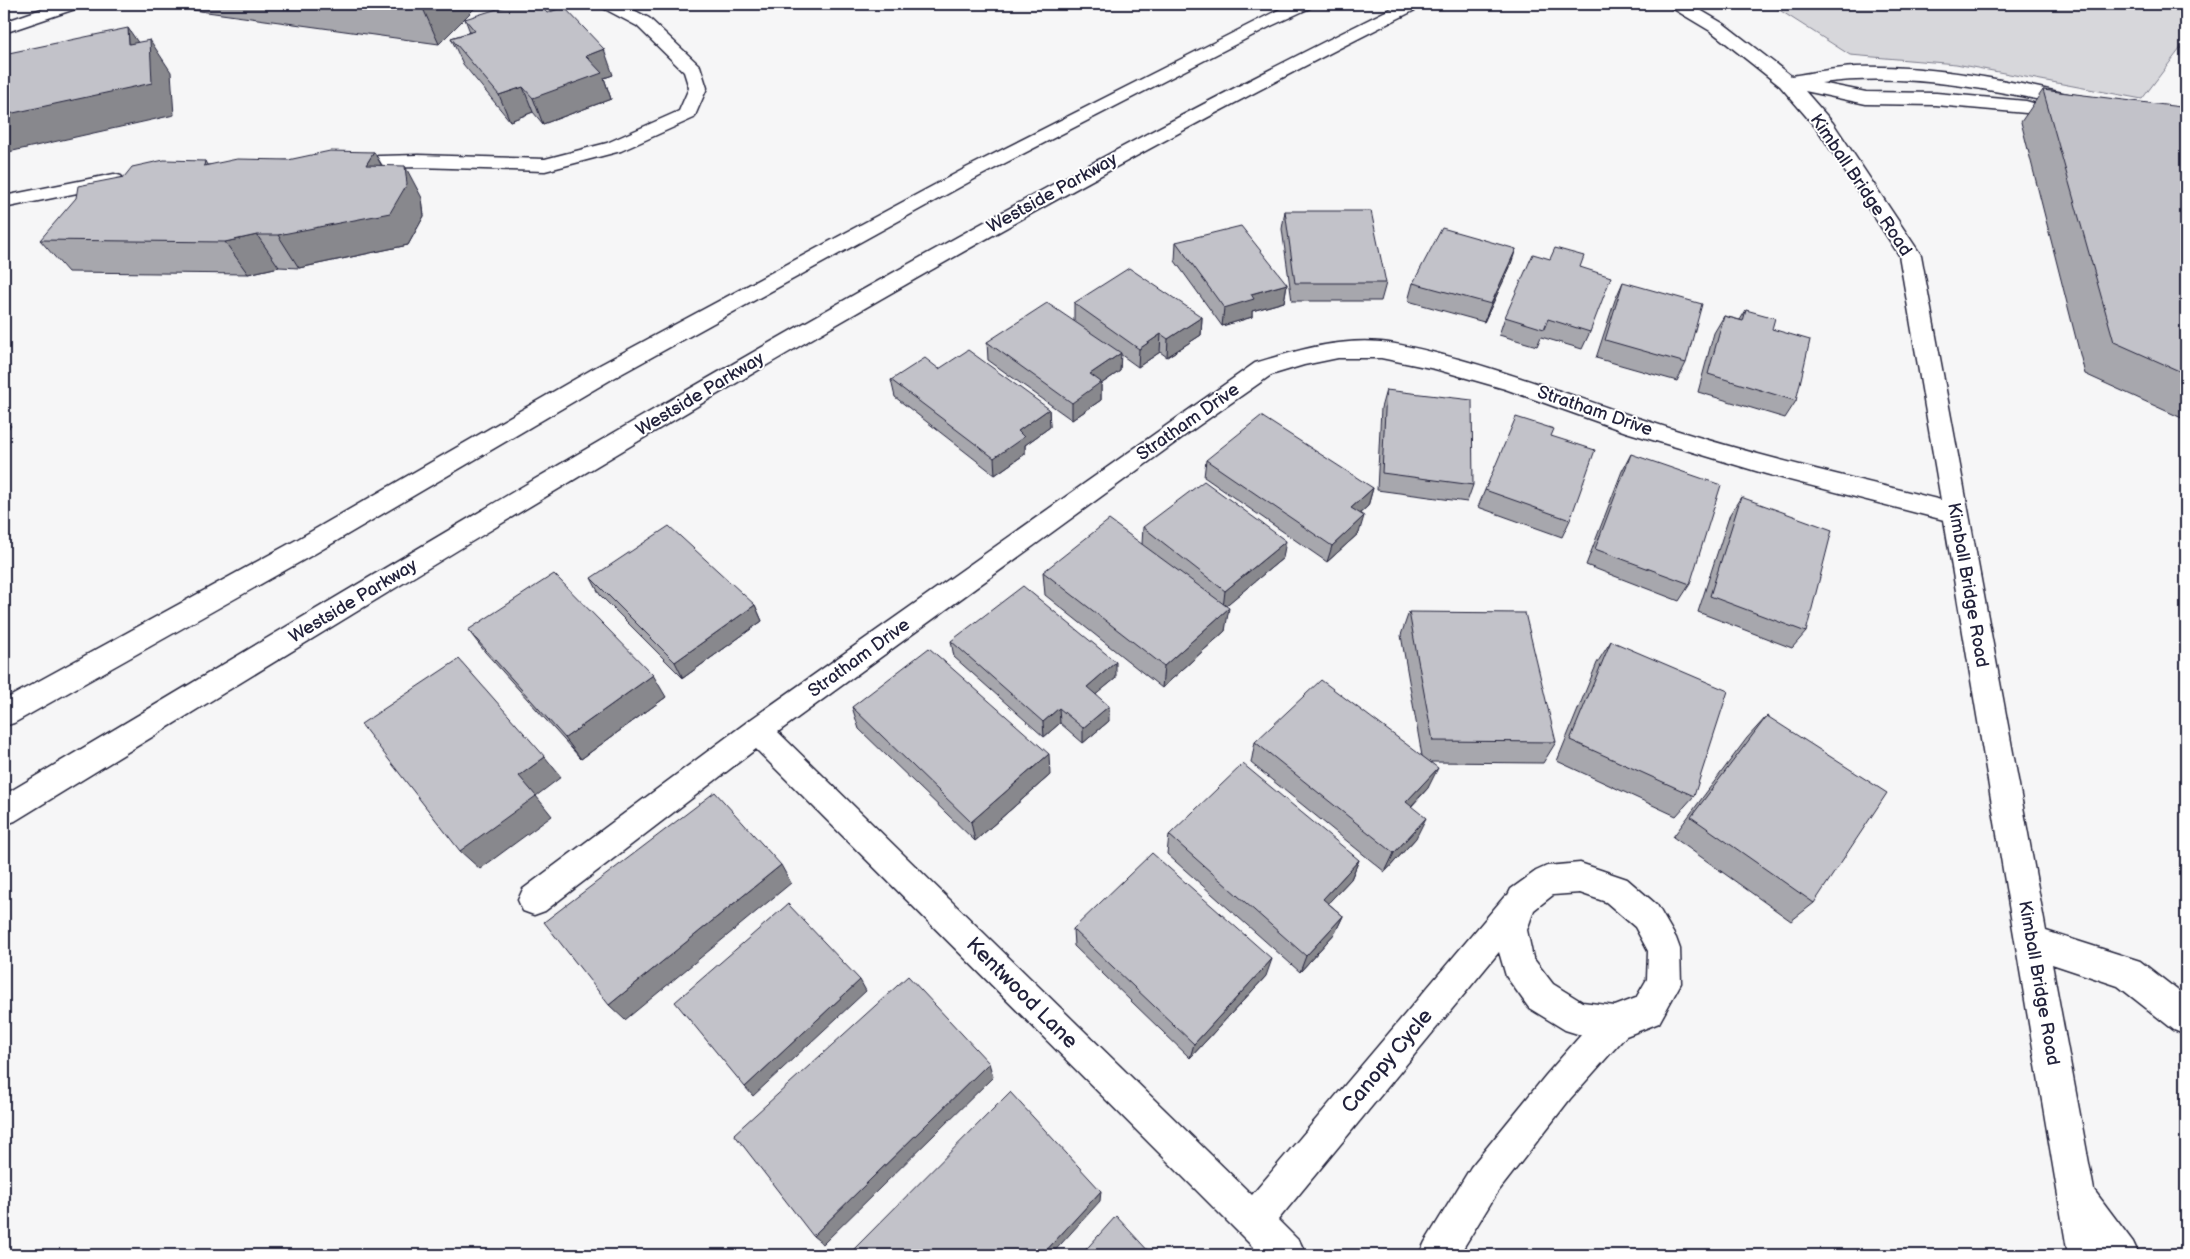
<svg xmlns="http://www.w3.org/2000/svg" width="2190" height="1259" viewBox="0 0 2190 1259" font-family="'Balsamiq Sans',sans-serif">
<rect width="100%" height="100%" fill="#f6f6f7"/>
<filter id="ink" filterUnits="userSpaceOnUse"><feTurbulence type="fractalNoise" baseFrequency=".02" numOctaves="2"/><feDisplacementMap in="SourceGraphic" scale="10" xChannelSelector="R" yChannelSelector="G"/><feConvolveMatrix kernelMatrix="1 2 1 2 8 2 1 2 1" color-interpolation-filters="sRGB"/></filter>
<g filter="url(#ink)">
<!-- green -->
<path fill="#d7d7db" stroke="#7c7c8b" d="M 1770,4 L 2186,4 L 2186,41 L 2142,99 L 1956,64 L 1850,55 Z"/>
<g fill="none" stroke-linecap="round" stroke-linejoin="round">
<defs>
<path id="minor" d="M 56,4 L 81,4 L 78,8 L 4,33 L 4,22 Z
M 600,4 L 622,4 L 649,18 L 700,66 L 707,88 L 694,118 L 621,151 L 545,171 L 418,167 L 343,169 L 336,167 L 333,163 L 336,159 L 343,157 L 418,155 L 545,159 L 607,143 L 679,111 L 689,88 L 684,72 L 637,26 L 603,8 Z
M 1669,4 L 1690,4 L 1724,24 L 1791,76 C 1812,73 1834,68 1856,67 C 1932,65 2010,80 2084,98 L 2086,102 L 2084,106 L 2077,108 C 1993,89 1907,72 1821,83 L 1866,92 L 1936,93 L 2026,101 L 2033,103 L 2036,107 L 2033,111 L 2026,113 L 1936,105 L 1866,104 L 1805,91 L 1833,123 L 1921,255 L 2046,931 L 2140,961 L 2186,997 L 2186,1035 L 2174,1030 L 2118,986 L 2052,964 L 2094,1190 L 2133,1242 L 2139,1255 L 2068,1255 L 1944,520 L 1766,474 L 1626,432 L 1505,389 L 1435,369 L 1381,358 L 1338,358 L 1304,365 L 1271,375 L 1198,426 L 778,732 L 1252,1195 L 1505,896 L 1508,895 L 1511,889 L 1536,871 L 1547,866 L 1580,863 L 1627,879 L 1657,905 L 1676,938 L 1680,949 L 1681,983 L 1659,1023 L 1626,1036 L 1570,1099 L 1497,1193 L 1459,1255 L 1419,1255 L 1425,1242 L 1471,1167 L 1546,1075 L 1581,1035 L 1565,1030 L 1529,1008 L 1506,976 L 1499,952 L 1278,1220 L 1300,1242 L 1306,1255 L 1261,1255 L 756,749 L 545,911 L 534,915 L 523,911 L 518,900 L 523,889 L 747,722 L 1255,363 C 1296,351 1337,338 1381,342 C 1408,345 1436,353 1462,360 C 1523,377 1581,399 1641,419 C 1739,452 1841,475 1941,500 L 1899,255 L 1818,130 L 1780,86 L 1712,32 L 1672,8 ZM 1580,893 L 1606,902 L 1635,927 L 1648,951 L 1647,979 L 1636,998 L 1615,1006 L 1582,1002 L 1553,984 L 1533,958 L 1527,930 L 1534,910 L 1553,895 Z
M 114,174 L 121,176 L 124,180 L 121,184 L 4,208 L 4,196 Z"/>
<path id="major" d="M 1290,4 L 1313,4 L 1310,8 L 1271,26 L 980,176 L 612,379 L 316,553 L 14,723 L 4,726 L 4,700 L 298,539 L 596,367 L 966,168 Z
M 1400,4 L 1422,4 L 1419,8 C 935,250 476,539 15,821 L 4,825 L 4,795 C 464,522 920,241 1400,4 Z"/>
</defs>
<!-- minor casing -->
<use href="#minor" stroke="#22223b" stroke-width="3"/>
<!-- major casing -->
<use href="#major" stroke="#22223b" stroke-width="3"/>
<!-- minor -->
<use href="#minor" fill="#fff" fill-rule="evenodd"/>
<!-- major -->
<use href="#major" fill="#fff" fill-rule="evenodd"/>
</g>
<!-- wall -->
<path fill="#a7a7ad" stroke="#22223b" d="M 149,4 L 473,4 L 475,8 L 439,44 Z
M 547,13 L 613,75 L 604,78 L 611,99 L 543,124 L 533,112 L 510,121 L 463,64 L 451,38 L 470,32 L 465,19 Z
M 2043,90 L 2186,109 L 2186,420 L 2085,374 L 2021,122 Z
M 374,152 L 382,165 L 422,198 L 424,216 L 408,245 L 299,268 L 279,267 L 248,274 L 68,272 L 40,240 L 205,161 L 207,165 L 288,160 Z
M 1285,211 L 1386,283 L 1381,301 L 1292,301 L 1282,229 Z
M 1176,242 L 1287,284 L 1284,302 L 1252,311 L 1252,317 L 1222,326 L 1175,261 Z
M 1510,267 L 1484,322 L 1408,301 L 1413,283 Z
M 1580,267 L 1590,332 L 1582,349 L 1541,337 L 1537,346 L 1499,335 L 1505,317 Z
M 1623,282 L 1686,363 L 1677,381 L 1596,358 L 1615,300 Z
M 1074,303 L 1202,317 L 1201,335 L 1167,357 L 1160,352 L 1138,367 L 1120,354 L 1120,371 L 1101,384 L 1101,400 L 1072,420 L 988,360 L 987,342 L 1074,321 Z
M 1746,310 L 1772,329 L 1796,401 L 1785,418 L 1698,392 L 1714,333 L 1724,316 L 1740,320 Z
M 939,369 L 1049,409 L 1050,427 L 1025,445 L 1025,454 L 995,475 L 895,397 L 891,380 Z
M 1386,390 L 1473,485 L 1467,502 L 1377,490 L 1381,408 Z
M 1551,436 L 1570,520 L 1562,537 L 1478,507 L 1485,490 Z
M 1631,454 L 1690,584 L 1679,601 L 1586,565 L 1622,471 Z
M 1206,460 L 1373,488 L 1368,506 L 1360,513 L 1359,533 L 1327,562 L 1204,477 Z
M 1741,497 L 1806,632 L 1792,648 L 1698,612 L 1730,514 Z
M 1143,527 L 1283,558 L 1226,605 L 1225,631 L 1162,688 L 1045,595 L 1043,572 L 1142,544 Z
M 591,578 L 755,605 L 762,621 L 683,678 L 600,595 Z
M 1409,612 L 1556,742 L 1543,763 L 1431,762 L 1428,788 L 1411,807 L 1416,838 L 1385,872 L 1251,763 L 1255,742 L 1422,756 L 1401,635 Z
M 468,630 L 666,697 L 581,759 L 485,652 Z
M 951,641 L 1116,678 L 1096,694 L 1109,721 L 1083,743 L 1060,723 L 1044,737 L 954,657 Z
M 1611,641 L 1694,796 L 1676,816 L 1557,761 L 1597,663 Z
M 852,707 L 1050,775 L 975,841 L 859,729 Z
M 1767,716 L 1814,903 L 1791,921 L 1673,837 L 1747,738 Z
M 1169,835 L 1359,860 L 1351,879 L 1328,903 L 1343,916 L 1335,933 L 1300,972 L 1167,854 Z
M 1073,929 L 1266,976 L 1190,1058 L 1074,946 Z"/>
<!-- shaded-wall -->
<path fill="#88888d" stroke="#22223b" d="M 421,4 L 473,4 L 475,8 L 439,44 Z
M 128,28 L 150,60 L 129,44 Z
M 150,40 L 171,72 L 174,115 L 4,153 L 4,115 Z
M 604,49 L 613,75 L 604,78 L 611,99 L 543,124 L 533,98 L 586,56 Z
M 523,87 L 533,112 L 510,121 L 499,95 Z
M 374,152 L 392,184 L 366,165 Z
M 405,166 L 422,198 L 424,216 L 408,245 L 299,268 L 278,235 Z
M 257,235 L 279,267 L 248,274 L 225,242 Z
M 1516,249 L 1510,267 L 1484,322 L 1491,304 Z
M 1287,284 L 1284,302 L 1252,311 L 1252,317 L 1222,326 L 1224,308 L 1251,294 Z
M 1202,317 L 1201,335 L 1167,357 L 1168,339 Z
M 1161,334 L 1160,352 L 1138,367 L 1139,349 Z
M 1121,353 L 1120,371 L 1101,384 L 1101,400 L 1072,420 L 1072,403 L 1090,374 Z
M 1049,409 L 1050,427 L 1025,445 L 1025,454 L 995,475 L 994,458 L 1018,431 Z
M 4,419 L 11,426 L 4,432 Z
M 1373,488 L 1368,506 L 1347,525 L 1351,508 Z
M 1364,516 L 1359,533 L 1327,562 L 1332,546 Z
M 1286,541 L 1283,558 L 1223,608 L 1225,591 Z
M 755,605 L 762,621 L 683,678 L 675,662 Z
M 1229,608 L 1225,631 L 1162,688 L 1164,666 Z
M 1116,662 L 1116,678 L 1087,702 L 1087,687 Z
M 653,675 L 666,697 L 581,759 L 565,738 Z
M 1109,706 L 1109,721 L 1083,743 L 1083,728 Z
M 1059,708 L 1060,723 L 1044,737 L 1043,722 Z
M 1049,754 L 1050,775 L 975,841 L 971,822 Z
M 545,757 L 561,777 L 536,796 L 552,816 L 480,869 L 460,851 L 519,776 Z
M 1438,768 L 1428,788 L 1396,822 L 1406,802 Z
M 1426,818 L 1416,838 L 1385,872 L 1394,853 Z
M 1359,860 L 1351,879 L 1316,916 L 1323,899 Z
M 781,865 L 791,883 L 625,1020 L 609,1005 Z
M 1343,916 L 1335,933 L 1300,972 L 1306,956 Z
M 1272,959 L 1266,976 L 1190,1058 L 1194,1044 Z
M 860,980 L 866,991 L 753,1096 L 745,1087 Z
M 989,1063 L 993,1077 L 823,1244 L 813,1236 Z
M 1101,1191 L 1100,1201 L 1051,1255 L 1042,1255 Z"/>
<!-- building -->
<path fill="#c2c2c9" stroke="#22223b" d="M 513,4 L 539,4 L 547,13 L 564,7 L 604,49 L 586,56 L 602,73 L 533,98 L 523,87 L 499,95 L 451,38 L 475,31 L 465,19 Z
M 128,28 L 129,44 L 150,40 L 152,83 L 4,115 L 4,54 Z
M 2043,90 L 2181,107 L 2186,109 L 2186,374 L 2114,342 Z
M 330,151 L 374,152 L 366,165 L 405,166 L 407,184 L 390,213 L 278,235 L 257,235 L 225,242 L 40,240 L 76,198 L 78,186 L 124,177 L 132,167 L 164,160 L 205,161 L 204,166 L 237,159 L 288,160 Z
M 1285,211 L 1371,211 L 1386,283 L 1295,283 Z
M 1241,226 L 1287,284 L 1251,294 L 1254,299 L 1224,308 L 1176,242 Z
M 1442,228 L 1516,249 L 1491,304 L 1413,283 Z
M 1555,248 L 1584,256 L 1580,267 L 1611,277 L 1590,332 L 1548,319 L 1544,329 L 1505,317 L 1533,254 L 1550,259 Z
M 1129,268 L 1202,317 L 1168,339 L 1161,334 L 1139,349 L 1074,303 Z
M 1623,282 L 1702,304 L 1686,363 L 1605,340 Z
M 1047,303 L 1121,353 L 1090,374 L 1101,382 L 1072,403 L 987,342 Z
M 1746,310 L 1775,318 L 1772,329 L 1810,340 L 1796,401 L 1708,374 L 1724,316 L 1743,321 Z
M 968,350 L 1049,409 L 1018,431 L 1024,437 L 994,458 L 891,380 L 925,358 L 939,369 Z
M 1386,390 L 1472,400 L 1473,485 L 1382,473 Z
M 1261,416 L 1373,488 L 1351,508 L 1364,516 L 1332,546 L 1206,460 Z
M 1516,417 L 1554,429 L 1551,436 L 1595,450 L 1570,520 L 1485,490 Z
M 1631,454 L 1721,485 L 1690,584 L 1595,549 Z
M 1204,481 L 1286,541 L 1225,591 L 1143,527 Z
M 1741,497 L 1832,530 L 1806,632 L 1710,596 Z
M 1109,520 L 1229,608 L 1164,666 L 1043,572 Z
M 669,526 L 755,605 L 675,662 L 591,578 Z
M 554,574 L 653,675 L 565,738 L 468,630 Z
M 1023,586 L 1116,662 L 1087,687 L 1109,706 L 1083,728 L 1059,708 L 1043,722 L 951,641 Z
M 1409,612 L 1525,613 L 1556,742 L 1433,741 Z
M 1611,641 L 1728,691 L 1694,796 L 1570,740 Z
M 929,648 L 1049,754 L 971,822 L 852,707 Z
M 459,659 L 545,757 L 519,776 L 536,796 L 460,851 L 361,724 Z
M 1321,680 L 1438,768 L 1406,802 L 1426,818 L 1394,853 L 1255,742 Z
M 1767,716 L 1887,793 L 1814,903 L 1691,817 Z
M 1243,764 L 1359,860 L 1323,899 L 1343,916 L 1306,956 L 1169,835 Z
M 715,792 L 781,865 L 609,1005 L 544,922 Z
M 1152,853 L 1272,959 L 1194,1044 L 1073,929 Z
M 788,904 L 860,980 L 745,1087 L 675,1002 Z
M 908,976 L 989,1063 L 813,1236 L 734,1134 Z
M 1010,1092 L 1101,1191 L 1042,1255 L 848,1255 Z
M 1116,1216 L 1152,1255 L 1081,1255 Z"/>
</g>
<g text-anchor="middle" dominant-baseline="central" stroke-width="4" stroke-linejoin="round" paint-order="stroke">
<!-- street labels -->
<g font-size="18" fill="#22223b" stroke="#fff">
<text transform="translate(1861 185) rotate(56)">Kimball Bridge Road</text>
<text transform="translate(1052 193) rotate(-29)">Westside Parkway</text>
<text transform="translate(700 394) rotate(-31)">Westside Parkway</text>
<text transform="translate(1595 411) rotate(19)">Stratham Drive</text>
<text transform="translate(1188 422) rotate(-35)">Stratham Drive</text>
<text transform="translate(1968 585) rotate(80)">Kimball Bridge Road</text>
<text transform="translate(353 601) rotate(-31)">Westside Parkway</text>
<text transform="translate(859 658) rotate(-36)">Stratham Drive</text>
<text transform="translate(2039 983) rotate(80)">Kimball Bridge Road</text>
</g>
<!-- near-street labels -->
<g font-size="21" fill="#22223b" stroke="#fff">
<text transform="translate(1022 993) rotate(45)">Kentwood Lane</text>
<text transform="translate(1387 1061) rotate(-50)">Canopy Cycle</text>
</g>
</g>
<!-- margin -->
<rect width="2190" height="1259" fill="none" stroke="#fff" stroke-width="20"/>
<rect x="10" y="10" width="2170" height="1239" fill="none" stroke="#22223b" stroke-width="2" filter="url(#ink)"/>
</svg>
